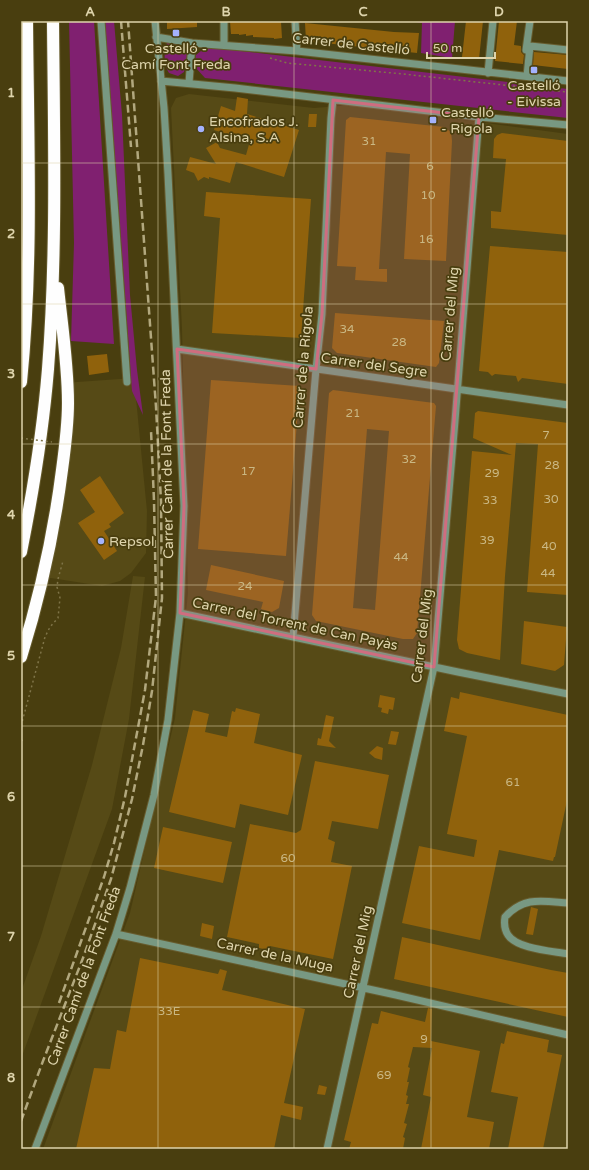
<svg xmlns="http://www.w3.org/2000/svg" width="589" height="1170" viewBox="0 0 589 1170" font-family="'Varela Round',sans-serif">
<rect width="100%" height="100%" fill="#493e0f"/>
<!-- built -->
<path fill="#564a16" d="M 189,94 L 314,108 L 352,105 L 568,134 L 568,1149 L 43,1149 L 130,913 L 175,718 L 188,593 L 182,329 L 171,108 L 176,98 Z
M 134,378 L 147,511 L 146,553 L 131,573 L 120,581 L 102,586 L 51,578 L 38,578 L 52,511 L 63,423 L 63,383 Z
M 133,576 L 145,577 L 129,719 L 112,809 L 21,1059 L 21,992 L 41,936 L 92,765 L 121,648 Z"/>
<!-- green -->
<path fill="#802070" d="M 69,21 L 94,21 L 114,344 L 71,341 L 74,243 Z
M 105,21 L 114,21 L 122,115 L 130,295 L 137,370 L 143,415 L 132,391 Z
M 411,21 L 455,21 L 452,58 L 421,53 L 422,23 Z
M 167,43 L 186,47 L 187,55 L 184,72 L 178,76 L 169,73 C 163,64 164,52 167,43 Z
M 206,47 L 568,89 L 568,118 L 205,78 L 195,67 L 196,55 Z"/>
<!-- building -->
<path fill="#90620c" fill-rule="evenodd" d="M 167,21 L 197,21 L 197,27 L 167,29 Z
M 230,21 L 281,22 L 282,38 L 274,39 L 274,38 L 253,37 L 253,35 L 246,36 L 246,34 L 239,35 L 239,34 L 231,34 Z
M 466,21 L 483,21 L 479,59 L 462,57 Z
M 499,21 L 517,21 L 514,45 L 521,46 L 521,52 L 524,55 L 523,64 L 495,61 Z
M 305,23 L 394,32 L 419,33 L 417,53 L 306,41 Z
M 534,52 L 568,55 L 568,69 L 533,65 Z
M 237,97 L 248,99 L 247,114 L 299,130 L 284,177 L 236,162 L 230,183 L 209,177 L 209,179 L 204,177 L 198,181 L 194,173 L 186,170 L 190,157 L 216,164 L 206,148 L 217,142 L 220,148 L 246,155 L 250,141 L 214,130 L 221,106 L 235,111 Z
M 309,114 L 317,114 L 316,127 L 308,127 Z
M 350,117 L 444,127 L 451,132 L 452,141 L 446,261 L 404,259 L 410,154 L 386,152 L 379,269 L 387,269 L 387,282 L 355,280 L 356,267 L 337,266 L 346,120 Z
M 502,133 L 568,141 L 568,235 L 491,228 L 491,211 L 501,212 L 506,159 L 493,158 L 494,139 L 497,135 Z
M 206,192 L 311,199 L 301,338 L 212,333 L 220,218 L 204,216 Z
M 490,246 L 568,252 L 568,384 L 522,378 L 518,382 L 516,376 L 495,374 L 492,376 L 488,372 L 479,371 Z
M 335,313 L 444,321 L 439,363 L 436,367 L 337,353 L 332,348 Z
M 107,354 L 109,372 L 89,375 L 87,356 Z
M 211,380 L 300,386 L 286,556 L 198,549 Z
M 333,390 L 434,403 L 436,406 L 417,633 L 413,639 L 403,639 L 316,621 L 312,615 L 329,393 ZM 367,429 L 389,431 L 375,610 L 353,608 Z
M 478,411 L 568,423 L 568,595 L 527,592 L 538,444 L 516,443 L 505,576 L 500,660 L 467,653 L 459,649 L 457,640 L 472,451 L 512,455 L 473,438 L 475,413 Z
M 100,476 L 124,513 L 109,524 L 111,527 L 104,531 L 117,551 L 104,560 L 78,523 L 95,512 L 80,490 Z
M 211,565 L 284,581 L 279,608 L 272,612 L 261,609 L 263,602 L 206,590 Z
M 524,621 L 567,627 L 564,665 L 555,671 L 521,664 Z
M 460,692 L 568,715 L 568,796 L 555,857 L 554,857 L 553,861 L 499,850 L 480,940 L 402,923 L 419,846 L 474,857 L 477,840 L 447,834 L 467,736 L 444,731 L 451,697 L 459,699 Z
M 380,695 L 395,698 L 393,710 L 389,709 L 388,714 L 381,712 L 382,708 L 378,707 Z
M 236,708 L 260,714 L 254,743 L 302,755 L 288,815 L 240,804 L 235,828 L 169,812 L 193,710 L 209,714 L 205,732 L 227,737 L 232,711 L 235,712 Z
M 326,715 L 334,717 L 329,741 L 336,748 L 317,745 L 318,738 L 321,739 Z
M 391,731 L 399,732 L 396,745 L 388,744 Z
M 377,746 L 383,748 L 382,760 L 375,758 L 369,753 Z
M 315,761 L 389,775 L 378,829 L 332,821 L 328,839 L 335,842 L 331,862 L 352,866 L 333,959 L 270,946 L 269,950 L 259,948 L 259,944 L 227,937 L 250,824 L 296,833 L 301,830 Z
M 163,827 L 232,842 L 223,883 L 154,868 Z
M 531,907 L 538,909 L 533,935 L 526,934 Z
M 202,923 L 214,926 L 212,939 L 200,936 Z
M 402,937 L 551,970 L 568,973 L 568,1017 L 394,979 Z
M 140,958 L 218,974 L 220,969 L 227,971 L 222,990 L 305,1009 L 284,1103 L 303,1107 L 301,1120 L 281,1115 L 274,1149 L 76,1149 L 94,1068 L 110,1069 L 117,1030 L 126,1032 Z
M 428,1008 L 432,1009 L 431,1041 L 480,1051 L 467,1117 L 494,1122 L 489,1149 L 421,1149 L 431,1097 L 423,1095 L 432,1048 L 413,1047 L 408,1067 L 410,1068 L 407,1082 L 409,1082 L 406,1095 L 408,1096 L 406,1104 L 409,1104 L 404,1123 L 407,1124 L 403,1137 L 405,1138 L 403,1149 L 349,1149 L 351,1142 L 344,1140 L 372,1023 L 378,1024 L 381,1011 L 425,1022 Z
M 507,1031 L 549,1040 L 547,1052 L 562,1055 L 543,1149 L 508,1149 L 518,1097 L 491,1092 L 501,1043 L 504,1044 Z
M 319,1085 L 327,1087 L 325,1095 L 317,1094 Z"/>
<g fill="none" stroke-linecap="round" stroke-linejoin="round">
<defs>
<path id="minor" d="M 101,21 L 127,382
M 224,21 L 224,45
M 295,21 L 297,51
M 156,37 L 192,43 L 297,51 L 568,81
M 526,50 L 530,21
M 488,73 L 493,21
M 527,76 L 530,46 L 568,50
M 161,81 L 235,88 L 479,117 L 568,125
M 189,83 L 192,43
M 177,349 L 568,405
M 180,613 L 458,672 L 568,694
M 293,637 L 316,369 L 322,314 L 331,118 L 333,100
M 568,903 C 542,901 524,896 505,917 C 504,923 504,929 508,935 C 517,949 552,951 568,954
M 116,934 L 396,995 L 568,1035
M 35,1149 L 116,934 L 130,888 L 154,795 L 162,752 L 168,720 L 180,613 L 184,506 L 168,174 L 164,108 L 155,21
M 327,1149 L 434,667 L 455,421 L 479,117"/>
<path id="highway" d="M 21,382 C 33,262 28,141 27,21
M 21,552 C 33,492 43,431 48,369 C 57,254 54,137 53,21
M 21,657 C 40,596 54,533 62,470 C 65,448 68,425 68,403 C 68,365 62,326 58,288"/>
</defs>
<!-- minor casing -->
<use href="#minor" stroke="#675c2e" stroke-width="9"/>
<!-- highway casing -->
<use href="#highway" stroke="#675c2e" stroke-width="14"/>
<!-- path -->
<path stroke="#7f7448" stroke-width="1.5" stroke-dasharray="2 3" stroke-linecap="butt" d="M 270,58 L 287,63 L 403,74 L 568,92
M 21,726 L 45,637 L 50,627 L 58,618 L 60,598 L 57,587 L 58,579 L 63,561
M 21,741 L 25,739"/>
<!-- minor -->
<use href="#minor" stroke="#789882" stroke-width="7"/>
<!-- highway -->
<use href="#highway" stroke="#fefefe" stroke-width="12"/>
<!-- rail -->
<path stroke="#b2a87e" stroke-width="2.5" stroke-dasharray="8 4" stroke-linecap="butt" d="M 121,21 L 131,147
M 59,1003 L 104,877 L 114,843 L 125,797 L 145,690 L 156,597 L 154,501 L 151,430
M 21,1121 L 43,1061 L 83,958 L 111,879 L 120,845 L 132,799 L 143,745 L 152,691 L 162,598 L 161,501 L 156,407 L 128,21"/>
<!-- path-bridge -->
<path stroke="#7f7448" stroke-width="1.5" stroke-dasharray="2 3" stroke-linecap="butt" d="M 21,438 L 52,442"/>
</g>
<!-- marked area -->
<path fill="#cf6d7f" fill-opacity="0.2" stroke="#cf6d7f" stroke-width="3" stroke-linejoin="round" d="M 333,100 L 479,117 L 434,667 L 180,613 L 184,506 L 177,349 L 316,369 L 322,314 Z"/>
<!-- grid -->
<path fill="none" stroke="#ded4ac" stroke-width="1" stroke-opacity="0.55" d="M 158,21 L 158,1149M 294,21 L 294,1149M 431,21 L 431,1149M 21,163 L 568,163M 21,304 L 568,304M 21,444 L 568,444M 21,585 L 568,585M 21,726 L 568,726M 21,866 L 568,866M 21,1007 L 568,1007"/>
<!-- markers -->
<g fill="#a4b2fc" stroke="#493e0f" stroke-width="1.5">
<rect x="172" y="29" width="8" height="8" rx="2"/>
<rect x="530" y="66" width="8" height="8" rx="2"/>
<rect x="429" y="116" width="8" height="8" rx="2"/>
<circle cx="201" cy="129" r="4"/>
<circle cx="101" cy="541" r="4"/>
</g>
<g text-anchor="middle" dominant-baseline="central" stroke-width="3.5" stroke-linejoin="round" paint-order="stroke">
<!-- number labels -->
<g font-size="12" fill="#cab884">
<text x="369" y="141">31</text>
<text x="430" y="166">6</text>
<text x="428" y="195">10</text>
<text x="426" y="239">16</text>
<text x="347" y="329">34</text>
<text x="399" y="342">28</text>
<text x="353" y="413">21</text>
<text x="546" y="435">7</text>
<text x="409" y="459">32</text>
<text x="552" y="465">28</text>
<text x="248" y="471">17</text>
<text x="492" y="473">29</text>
<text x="551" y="499">30</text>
<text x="490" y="500">33</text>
<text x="487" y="540">39</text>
<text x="549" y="546">40</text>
<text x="401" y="557">44</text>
<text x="548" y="573">44</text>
<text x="245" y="586">24</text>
<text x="513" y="782">61</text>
<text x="288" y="858">60</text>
<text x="169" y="1011">33E</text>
<text x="424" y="1039">9</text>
<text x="384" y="1075">69</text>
</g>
<!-- street labels -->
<g font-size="14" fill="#ded4ac" stroke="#493e0f">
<text transform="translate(351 44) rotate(6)">Carrer de Castelló</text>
<text transform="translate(450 314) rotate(-85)">Carrer del Mig</text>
<text transform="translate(374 365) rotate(8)">Carrer del Segre</text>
<text transform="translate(303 367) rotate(-85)">Carrer de la Rigola</text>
<text transform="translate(167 464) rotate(-91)">Carrer Camí de la Font Freda</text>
<text transform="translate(295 624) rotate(12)">Carrer del Torrent de Can Payàs</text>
<text transform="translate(422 636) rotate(-83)">Carrer del Mig</text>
<text transform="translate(358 952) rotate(-78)">Carrer del Mig</text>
<text transform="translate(275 955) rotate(12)">Carrer de la Muga</text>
<text transform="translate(84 976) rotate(-70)">Carrer Camí de la Font Freda</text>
</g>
<!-- poi labels -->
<g font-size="14" fill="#ded4ac" stroke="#493e0f" text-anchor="start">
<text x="176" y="48" text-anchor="middle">Castelló -<tspan x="176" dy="16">Camí Font Freda</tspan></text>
<text x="534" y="85" text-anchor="middle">Castelló<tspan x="534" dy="16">- Eivissa</tspan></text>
<text x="441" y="112">Castelló<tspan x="441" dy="16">- Rigola</tspan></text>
<text x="209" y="121">Encofrados J.<tspan x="209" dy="16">Alsina, S.A</tspan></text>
<text x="109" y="541">Repsol</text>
</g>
</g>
<!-- border -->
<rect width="589" height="1170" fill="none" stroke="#493e0f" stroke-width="44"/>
<!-- scale -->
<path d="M427 52v6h68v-6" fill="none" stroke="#ded4ac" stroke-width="2"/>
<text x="433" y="52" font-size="12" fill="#ded4ac" stroke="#493e0f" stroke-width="3" paint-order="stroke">50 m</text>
<rect x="22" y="22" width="545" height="1126" fill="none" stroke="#ded4ac" stroke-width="1.5"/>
<g font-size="13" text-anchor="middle" font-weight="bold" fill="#ded4ac">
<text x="90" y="16">A</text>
<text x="226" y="16">B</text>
<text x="363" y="16">C</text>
<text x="499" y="16">D</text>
<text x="11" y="97">1</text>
<text x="11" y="238">2</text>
<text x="11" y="378">3</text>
<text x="11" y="519">4</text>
<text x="11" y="660">5</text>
<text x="11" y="801">6</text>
<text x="11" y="941">7</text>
<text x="11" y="1082">8</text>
</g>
</svg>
